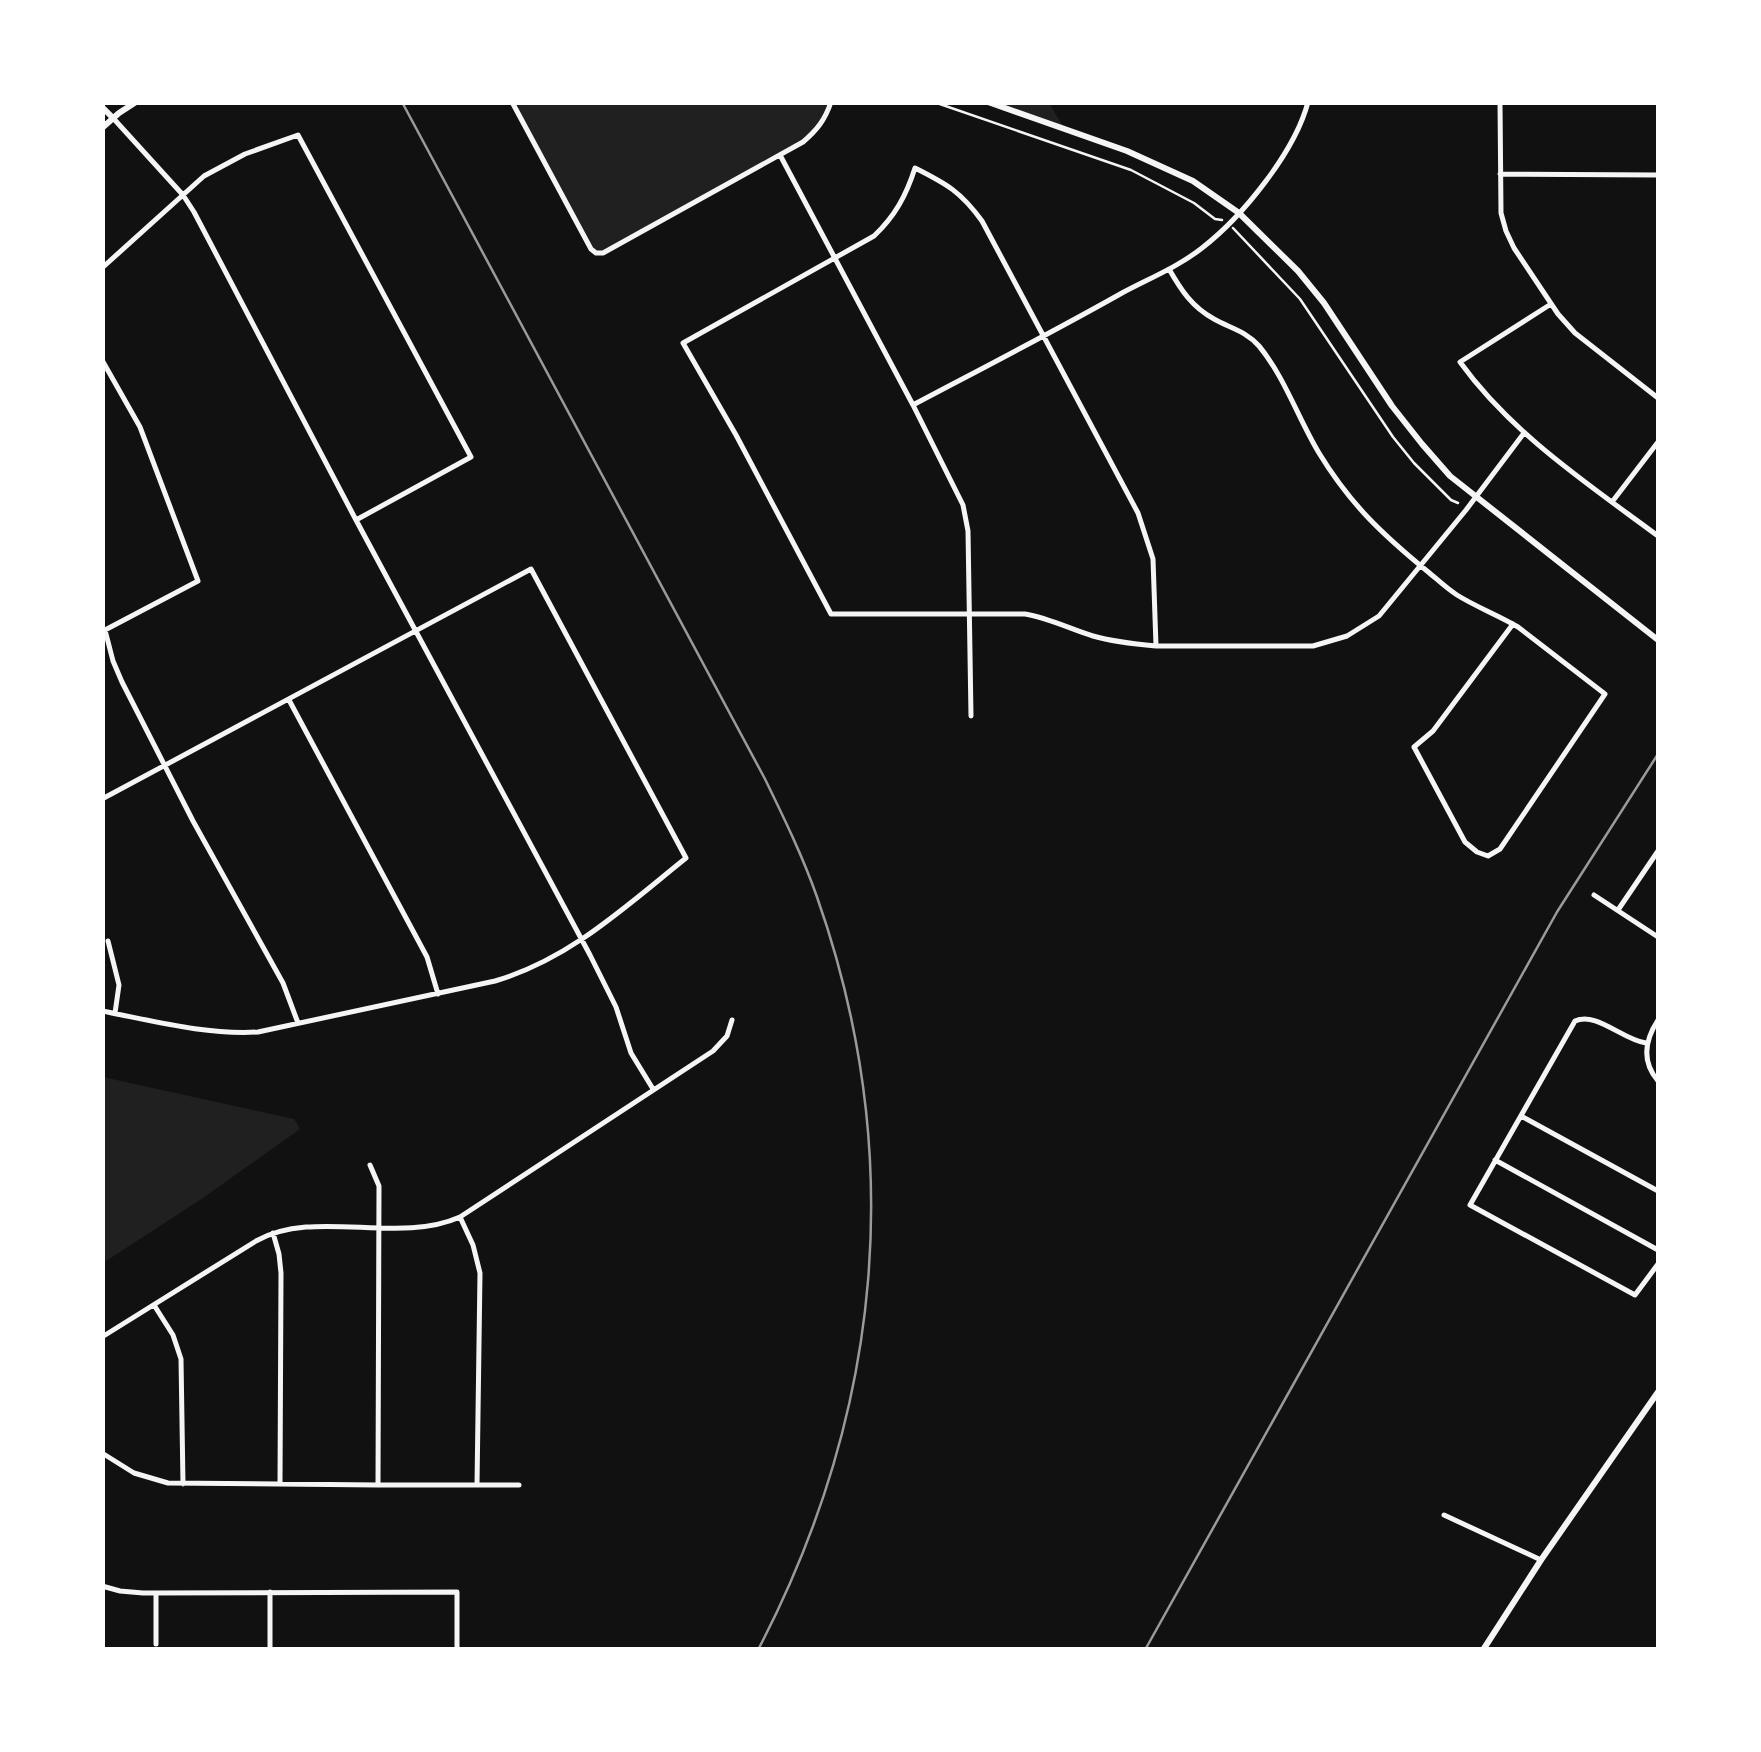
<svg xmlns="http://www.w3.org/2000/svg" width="1761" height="1752" viewBox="0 0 1761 1752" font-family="Helvetica,sans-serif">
<rect width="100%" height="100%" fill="#111"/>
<!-- green -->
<path fill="#202020" d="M 512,103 L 831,103 L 825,118 L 803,142 L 603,253 L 596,253 Z
M 988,103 L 1049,103 L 1064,128 Z
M 103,1077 L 294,1119 L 300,1129 L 203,1198 L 103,1263 Z"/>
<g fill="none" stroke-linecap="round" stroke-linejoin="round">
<!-- path -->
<path stroke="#f5f5f5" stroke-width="2.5" d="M 934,102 L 1131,170 L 1194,203 L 1215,219 L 1222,220
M 1233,228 L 1300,299 L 1393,437 L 1414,463 L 1451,500 L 1458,503"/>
<!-- minor -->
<path stroke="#f5f5f5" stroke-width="5" d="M 512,102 L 591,249 L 596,253 L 603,253 L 803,142 C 817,130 825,120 831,102
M 1500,102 L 1501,213 L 1506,231 L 1514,248 L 1558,314 L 1575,333 L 1658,398
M 113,118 L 183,195 L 194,212 L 356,520 L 590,955 L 616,1007 L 631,1053 L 653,1089
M 780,155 L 913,405 L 963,505 L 968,531 L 971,716
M 1500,174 L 1658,175
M 102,268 L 204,176 L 245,154 L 298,135 L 471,457 L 356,520
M 1169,269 C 1181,290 1192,307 1214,319 C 1230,328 1246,331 1259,346 C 1284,376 1299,420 1319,453 C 1350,504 1382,534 1427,571 C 1437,579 1446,588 1457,595 C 1476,607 1498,615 1518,627 L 1605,694 L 1500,849 L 1488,856 L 1477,852 L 1465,842 L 1414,747 L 1433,731 L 1513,624
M 1551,304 L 1460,362 C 1512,434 1588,484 1658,536
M 102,360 L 140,427 L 198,581 L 105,630 L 113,661 L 122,682 L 193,821 L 283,983 L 298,1023
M 913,405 C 983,368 1053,332 1122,293 C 1148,279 1178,267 1202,248 C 1242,217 1295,152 1308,102
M 1612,502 L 1658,442
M 1156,646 L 1153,559 L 1138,513 L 982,221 C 961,192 947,184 915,168 C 906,196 895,216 874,236 L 683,343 L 736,435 L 831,614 L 1025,614 C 1049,618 1070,629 1093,636 C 1114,642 1134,644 1156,646 L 1313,646 L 1347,636 L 1379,616 L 1466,510 L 1524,433
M 289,700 L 427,957 L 438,994
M 102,799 L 531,569 L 686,858 C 626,906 570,959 495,981 L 258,1032 C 205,1035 154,1021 102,1011
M 1594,895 L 1658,937
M 1618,910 L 1658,851
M 108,941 L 119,985 L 115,1013
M 1658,1020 C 1645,1040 1641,1061 1658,1081
M 1646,1043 C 1623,1040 1596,1011 1575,1021 L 1470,1205 L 1635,1295 L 1658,1264
M 1521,1116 L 1658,1191
M 1495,1160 L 1658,1250
M 273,1233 L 279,1254 L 281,1273 L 280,1484
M 154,1305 L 173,1335 L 181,1359 L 183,1484
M 102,1337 L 256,1241 C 315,1208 397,1245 460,1217 L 713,1051 L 727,1036 L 732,1020
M 102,1453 L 134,1473 L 168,1483 L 378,1485 L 379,1186 L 370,1165
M 378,1485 L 477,1485 L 480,1273 L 473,1245 L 460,1217
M 477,1485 L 519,1485
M 1444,1515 L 1541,1560
M 102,1586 L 120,1591 L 143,1593 L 457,1592 L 457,1650
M 270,1592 L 270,1650
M 156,1593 L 156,1644"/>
<!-- tertiary -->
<path stroke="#f5f5f5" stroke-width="6" d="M 988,102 L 1127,151 L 1193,181 L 1239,213 L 1298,271 L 1324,303 L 1392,406 L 1422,444 L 1450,476 L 1658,640
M 102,107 L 113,118
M 102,128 L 119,113 L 136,102"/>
<!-- secondary -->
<path stroke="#f5f5f5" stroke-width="6" d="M 1483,1650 L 1541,1560 L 1658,1392"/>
<!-- rail -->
<path stroke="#9a9a9a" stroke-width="2.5" d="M 402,102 L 765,779 C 784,818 803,857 817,897 C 907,1153 883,1410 758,1650
M 1145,1650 L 1557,912 L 1658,754"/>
</g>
<!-- border -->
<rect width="1761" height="1752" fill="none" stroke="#ffffff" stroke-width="210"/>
</svg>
